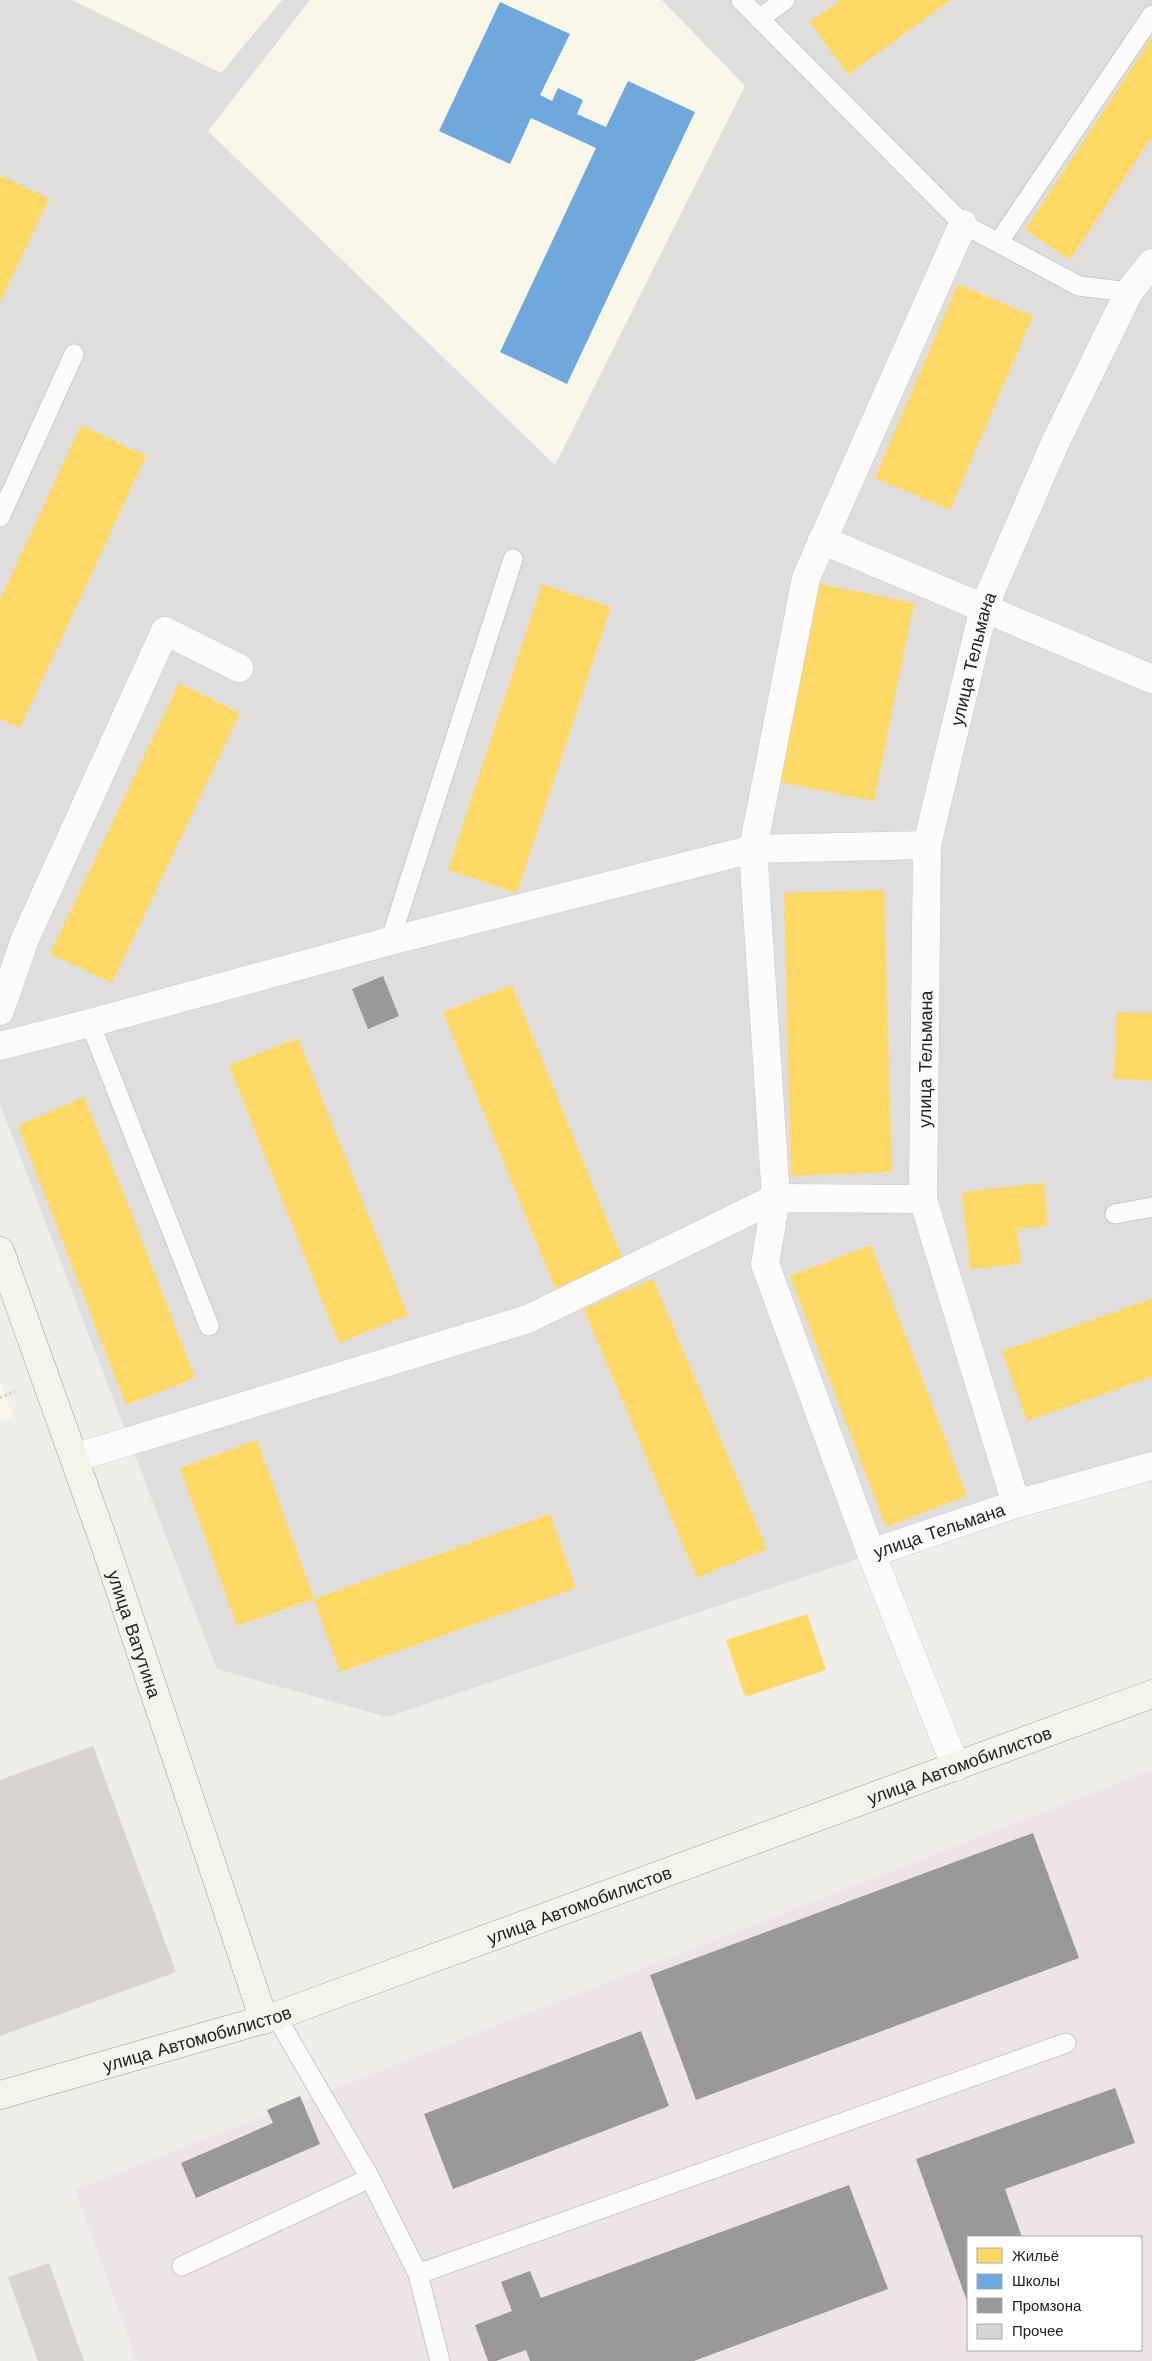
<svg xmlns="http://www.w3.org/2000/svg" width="1152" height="2361" viewBox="0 0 1152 2361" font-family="'Work Sans',sans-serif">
<rect width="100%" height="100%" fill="#f0eeeb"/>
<!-- residential -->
<path fill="#dfdedc" d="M 0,0 L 1152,0 L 1152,1460 L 387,1717 L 217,1669 L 0,1104 Z"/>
<!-- industrial -->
<path fill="#ede4e9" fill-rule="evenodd" d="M 1152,1770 L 1152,2361 L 137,2361 L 75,2190 ZM 968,2237 L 1141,2237 L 1141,2350 L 968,2350 Z"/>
<!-- education -->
<path fill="#f8f7e8" d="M 72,0 L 282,0 L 221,73 Z
M 310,0 L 662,0 L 745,86 L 555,465 L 208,131 Z
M 0,1381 L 13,1417 L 0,1421 Z"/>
<!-- homes -->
<path fill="#ffd966" d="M 840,0 L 951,0 L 848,75 L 810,22 Z
M 1152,37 L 1152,137 L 1070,260 L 1025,230 Z
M 0,175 L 49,199 L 0,302 Z
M 958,284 L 1033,316 L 950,510 L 875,478 Z
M 81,425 L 146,456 L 20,728 L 0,719 L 0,600 Z
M 542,584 L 611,607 L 517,893 L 448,870 Z
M 820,584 L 914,603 L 874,801 L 780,782 Z
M 179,683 L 240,713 L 112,983 L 50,954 Z
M 884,890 L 892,1172 L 791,1176 L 784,893 Z
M 512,985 L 623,1260 L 555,1288 L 443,1012 Z
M 1117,1012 L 1152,1013 L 1152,1081 L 1114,1079 Z
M 298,1038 L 408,1315 L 339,1343 L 229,1065 Z
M 84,1097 L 129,1207 L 195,1378 L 126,1405 L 18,1126 Z
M 1044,1183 L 1048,1226 L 1017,1229 L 1021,1264 L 970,1269 L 962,1192 Z
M 871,1245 L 967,1496 L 886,1527 L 790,1276 Z
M 653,1279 L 767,1549 L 697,1578 L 584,1309 Z
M 1152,1299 L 1152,1377 L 1027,1421 L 1002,1351 Z
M 257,1440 L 314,1599 L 237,1626 L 180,1468 Z
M 550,1514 L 576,1588 L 340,1672 L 314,1599 Z
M 807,1614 L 826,1670 L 745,1697 L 726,1640 Z"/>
<!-- schools -->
<path fill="#6fa8dc" d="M 500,2 L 570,34 L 540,95 L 552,101 L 558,88 L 583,100 L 577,114 L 606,127 L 628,81 L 695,112 L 567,384 L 500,352 L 596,148 L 531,118 L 510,164 L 439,131 Z"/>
<!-- industry -->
<path fill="#999" d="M 383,976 L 399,1016 L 368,1029 L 352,989 Z
M 1033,1833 L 1079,1958 L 696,2100 L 650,1975 Z
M 641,2031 L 669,2106 L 453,2189 L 424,2114 Z
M 1115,2088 L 1135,2143 L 1005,2189 L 1022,2237 L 968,2237 L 968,2304 L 916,2159 Z
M 300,2096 L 320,2144 L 196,2198 L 181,2163 L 273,2123 L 267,2110 Z
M 849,2185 L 888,2289 L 694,2361 L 530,2361 L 526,2350 L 496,2361 L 488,2361 L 475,2325 L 512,2311 L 501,2282 L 530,2271 L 541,2298 Z"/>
<!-- building -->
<path fill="#d7d4d2" d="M 93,1746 L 176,1972 L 0,2036 L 0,1780 Z
M 49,2263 L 84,2361 L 38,2361 L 8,2277 Z"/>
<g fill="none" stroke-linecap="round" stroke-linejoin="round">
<defs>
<path id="lane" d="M 741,0 L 963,224 L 1079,286 L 1129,292
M 759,19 L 785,0
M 998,243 L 1152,15
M 0,517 L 74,354
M 390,941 L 513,559
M 90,1023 L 209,1326
M 1115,1214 L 1152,1207
M 276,2016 L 370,2178 L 418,2274 L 1066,2043
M 182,2266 L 370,2178
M 418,2274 L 440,2361"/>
<g id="street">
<path d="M 822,540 L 1152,679"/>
<path d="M 0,1011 L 25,939 L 165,631 L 239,668"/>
<path d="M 0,1046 L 90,1023 L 390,941 L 753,849 L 927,845"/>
<path d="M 74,1458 L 528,1319 L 776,1198 L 923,1199"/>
<path d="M 1016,1504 L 1152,1466"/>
<path d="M 871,1553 L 765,1264 L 776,1198 L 753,849 L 806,578 L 963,224"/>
<path id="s1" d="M 956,1767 L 871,1553 L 1016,1504 L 923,1199 L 927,845 L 984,607 L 1055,443 L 1129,292 L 1152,263"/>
</g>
<g id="secondary">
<path id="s2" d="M 0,1251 L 105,1545 L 264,2020"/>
<path id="s3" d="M 0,2095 L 276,2016 L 1152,1694"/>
</g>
</defs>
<!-- lane casing -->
<use href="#lane" stroke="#c9c8c7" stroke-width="21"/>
<!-- street casing -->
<use href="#street" stroke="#c9c8c7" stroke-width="29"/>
<!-- secondary casing -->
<use href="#secondary" stroke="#999a82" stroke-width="29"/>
<!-- path -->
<path stroke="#dccecd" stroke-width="3" stroke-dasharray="2.5 2.5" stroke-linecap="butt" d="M 0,1398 L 15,1391"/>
<!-- lane -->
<use href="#lane" stroke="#fdfcfc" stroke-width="19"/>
<!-- street -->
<use href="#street" stroke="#fdfcfc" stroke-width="28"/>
<!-- secondary -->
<use href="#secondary" stroke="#f4f4ed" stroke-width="28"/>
</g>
<g text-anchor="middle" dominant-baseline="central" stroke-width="5" stroke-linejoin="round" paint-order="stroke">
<!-- street labels -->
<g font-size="18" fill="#222" stroke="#fff">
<text stroke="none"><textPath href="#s1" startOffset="1248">улица Тельмана</textPath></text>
<text stroke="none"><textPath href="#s1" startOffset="842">улица Тельмана</textPath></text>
<text stroke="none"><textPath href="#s1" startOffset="302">улица Тельмана</textPath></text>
<text stroke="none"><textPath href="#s2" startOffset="406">улица Ватутина</textPath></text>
<text stroke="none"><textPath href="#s3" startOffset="1015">улица Автомобилистов</textPath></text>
<text stroke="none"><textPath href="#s3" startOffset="610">улица Автомобилистов</textPath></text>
<text stroke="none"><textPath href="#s3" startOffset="205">улица Автомобилистов</textPath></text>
</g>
</g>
<!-- legend -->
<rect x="967" y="2236" width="175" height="115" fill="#ffffff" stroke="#a7a7a7"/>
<rect x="977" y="2248" width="25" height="15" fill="#ffd966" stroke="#a7a7a7"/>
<text x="1012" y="2261" font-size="15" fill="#222222">Жильё</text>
<rect x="977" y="2274" width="25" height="15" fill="#6fa8dc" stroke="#a7a7a7"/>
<text x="1012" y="2286" font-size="15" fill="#222222">Школы</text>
<rect x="977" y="2298" width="25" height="15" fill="#999999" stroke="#a7a7a7"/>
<text x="1012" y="2311" font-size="15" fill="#222222">Промзона</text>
<rect x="977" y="2324" width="25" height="15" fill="#d7d4d2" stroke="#a7a7a7"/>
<text x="1012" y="2336" font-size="15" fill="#222222">Прочее</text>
</svg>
